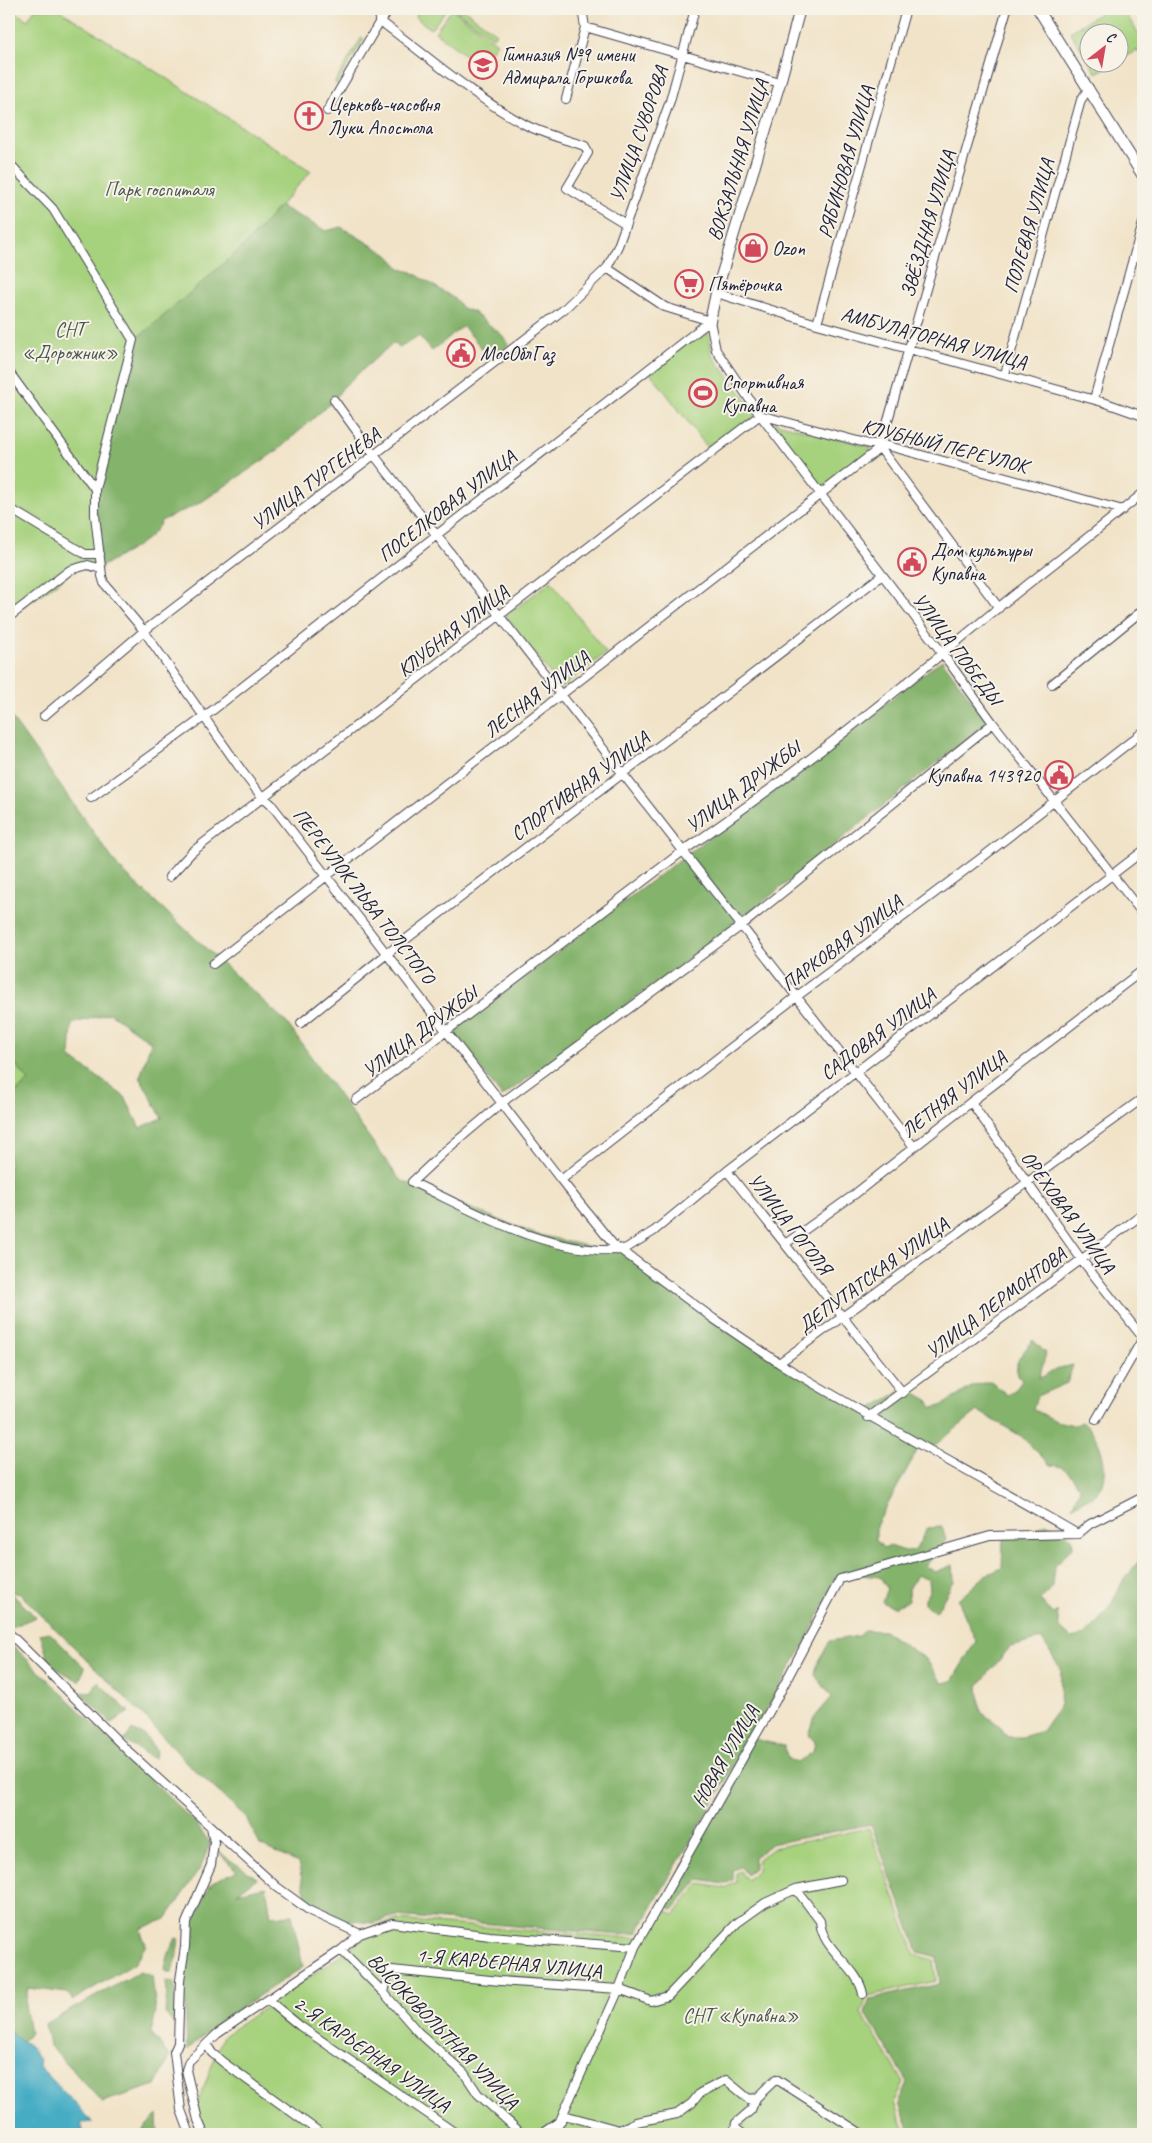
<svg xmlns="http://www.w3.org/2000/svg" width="1152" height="2143" viewBox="0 0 1152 2143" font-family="Caveat,sans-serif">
<rect width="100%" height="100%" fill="#f7f3e8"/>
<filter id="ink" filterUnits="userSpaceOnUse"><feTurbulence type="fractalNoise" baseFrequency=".02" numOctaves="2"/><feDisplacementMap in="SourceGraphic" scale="10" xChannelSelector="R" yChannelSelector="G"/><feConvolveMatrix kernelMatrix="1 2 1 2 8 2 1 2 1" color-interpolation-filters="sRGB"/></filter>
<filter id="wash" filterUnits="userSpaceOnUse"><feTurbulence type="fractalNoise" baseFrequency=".0096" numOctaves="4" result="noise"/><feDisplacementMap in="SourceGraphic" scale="20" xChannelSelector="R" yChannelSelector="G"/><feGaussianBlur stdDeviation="1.12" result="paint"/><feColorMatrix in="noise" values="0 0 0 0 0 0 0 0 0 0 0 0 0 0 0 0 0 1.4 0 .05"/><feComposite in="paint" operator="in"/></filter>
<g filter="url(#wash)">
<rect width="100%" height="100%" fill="#f1e3c8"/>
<!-- green -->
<path fill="#a6d17d" stroke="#647a5c" d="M 9,9 L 28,20 L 35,9 L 58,9 L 311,171 L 245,245 L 145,333 L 139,335 L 101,569 L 82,565 L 9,617 Z
M 421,9 L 447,9 L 431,29 L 415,17 Z
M 452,9 L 497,43 L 480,66 L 435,32 Z
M 454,9 L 463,9 L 496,33 L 493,37 Z
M 1106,9 L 1123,9 L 1143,41 L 1143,59 L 1137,50 L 1120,60 L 1120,32 L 1090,32 L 1090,62 L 1115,63 L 1096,73 L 1070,32 Z
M 362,37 L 364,39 L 336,85 L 335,82 Z
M 706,327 L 710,339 L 712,355 L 757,415 L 710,451 L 649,371 Z
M 769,421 L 871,447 L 871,449 L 822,489 L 819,488 Z
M 551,581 L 606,653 L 561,688 L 506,616 Z
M 9,1056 L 30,1081 L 9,1098 Z
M 869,1828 L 915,1955 L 933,1960 L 936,1981 L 868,1996 L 861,2012 L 904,2082 L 894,2103 L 905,2131 L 900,2134 L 209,2134 L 196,2108 L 223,2036 L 344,1953 L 376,1926 L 397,1920 L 621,1938 L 639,1937 L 663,1908 L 674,1915 L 699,1884 L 725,1888 L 736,1882 L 736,1873 L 740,1871 L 747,1880 L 757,1870 L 758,1859 L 773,1848 Z"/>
<!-- forest -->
<path fill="#84b36c" stroke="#536a54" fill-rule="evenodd" d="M 280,206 L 326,231 L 341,227 L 388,255 L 401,269 L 412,272 L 455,299 L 462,308 L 473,312 L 502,335 L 509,344 L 491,359 L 463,326 L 432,351 L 419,336 L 400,347 L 393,343 L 343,387 L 334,400 L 278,450 L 200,503 L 161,521 C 153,542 119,555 101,567 L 95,489 L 133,340 L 145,332 L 245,245 Z
M 942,660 L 988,722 L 734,925 L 502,1097 L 453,1032 Z
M 9,714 L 119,868 L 286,1022 L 400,1180 L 535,1234 L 596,1248 L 622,1247 L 689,1301 L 865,1412 L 898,1393 L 906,1387 L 928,1400 L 932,1408 L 941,1406 L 973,1386 L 991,1381 L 1007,1395 L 1016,1389 L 1022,1381 C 1009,1363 1022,1355 1033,1340 L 1046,1353 L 1039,1379 L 1055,1369 L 1073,1365 L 1067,1383 L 1037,1396 L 1033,1409 L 1056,1421 L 1074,1425 L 1082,1421 C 1100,1434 1113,1473 1097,1492 C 1092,1498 1079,1502 1072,1506 L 1080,1488 C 1071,1476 1067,1465 1050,1465 L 1021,1436 L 978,1411 L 930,1449 L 918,1449 L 876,1526 L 876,1540 L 884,1549 L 890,1546 L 905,1551 L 915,1551 L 927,1528 L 942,1527 L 946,1540 L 925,1566 L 935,1572 L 953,1565 L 954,1581 L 936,1612 L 924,1604 L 924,1598 L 930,1591 L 929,1580 L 917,1575 L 908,1591 L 909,1601 L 893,1607 L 882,1602 L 887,1588 L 880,1577 L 842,1573 L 836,1580 L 805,1643 L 637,1933 L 621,1935 L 396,1916 L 374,1923 L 333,1919 L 306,1896 L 298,1863 L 260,1845 L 245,1816 L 188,1764 L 142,1714 L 20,1594 L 9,1591 L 36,1617 L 9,1628 L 9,1098 L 29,1081 L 9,1056 ZM 110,1013 L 151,1042 L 140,1077 L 162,1118 L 140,1128 L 125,1097 L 70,1057 L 72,1024 Z
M 1046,1523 L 1072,1537 L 1073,1547 L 1054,1566 L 1052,1586 L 1040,1601 L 1054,1614 L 1057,1611 L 1059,1627 L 1071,1638 L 1085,1635 L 1096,1624 L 1111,1605 L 1122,1583 L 1143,1555 L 1143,2134 L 906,2134 L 910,2132 L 899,2103 L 908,2082 L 865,2012 L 870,1999 L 940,1984 L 937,1957 L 918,1952 L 871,1824 L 771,1844 L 754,1857 L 754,1868 L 747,1875 L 741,1867 L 732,1870 L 733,1880 L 725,1884 L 698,1880 L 673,1910 L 662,1903 L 754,1739 L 784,1746 L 788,1759 L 797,1763 L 813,1752 L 815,1742 L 809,1735 L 815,1717 L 832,1697 L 815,1675 L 817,1665 L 830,1641 L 858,1636 L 865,1630 L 884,1631 L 926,1659 L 942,1683 L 952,1681 L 976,1641 L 958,1600 L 986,1575 L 1002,1568 L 1003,1540 L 1010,1534 L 1030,1532 ZM 1042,1639 L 1061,1670 L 1060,1705 L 1042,1731 L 1022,1737 L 1007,1737 L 999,1725 L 981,1712 L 978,1686 L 1010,1647 Z
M 49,1632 L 85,1668 L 79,1681 L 50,1665 L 40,1634 Z
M 9,1642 L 196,1824 L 210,1843 L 201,1867 L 166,1919 L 140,1929 L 146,1945 L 134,1964 L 73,2000 L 67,1993 L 28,1988 L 25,2004 L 30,2034 L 13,2049 L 9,2045 Z
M 98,1682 L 129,1712 L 111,1723 L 81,1693 L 92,1691 Z
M 132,1730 L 144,1735 L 157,1751 L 154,1759 L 124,1741 Z
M 217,1851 L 257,1878 L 237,1893 L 266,1887 L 271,1916 L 292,1915 L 303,1967 L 223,2019 L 187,2050 L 184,1968 L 194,1915 L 212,1882 L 237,1871 Z
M 176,1938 L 179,1939 L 176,1961 L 171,1972 L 167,1972 L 165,1969 L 168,1955 Z
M 140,1972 L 152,1976 L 156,2012 L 151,2033 L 170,2057 L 156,2085 L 102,2102 L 49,2045 L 45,2024 Z
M 166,1981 L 174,1983 L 176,1991 L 176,2021 L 173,2023 L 165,2013 L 167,1993 Z
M 157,2115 L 158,2134 L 138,2134 Z"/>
<!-- water -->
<path fill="#45acc4" stroke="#346780" d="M 9,2032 L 30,2046 L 39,2059 L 38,2065 L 93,2122 L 81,2123 L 84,2134 L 9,2134 Z"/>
</g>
<g filter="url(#ink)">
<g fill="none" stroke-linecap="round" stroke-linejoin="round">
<defs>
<path id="street" d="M 585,27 L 780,83
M 566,99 L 585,27 L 582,9
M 327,111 L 380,21 C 425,54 475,98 524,124 C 542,134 565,139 585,146 L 588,153 L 567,188 L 626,224
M 9,163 L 53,209 L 133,340 L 95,489 L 95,515 L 102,576 L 104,583 L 144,631 L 244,774 L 258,792 L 271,804 L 561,1180 L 616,1248 L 625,1249 L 654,1231 L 727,1171 L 1143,851
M 607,268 L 665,307 L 710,321
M 716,293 L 817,324 L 1106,403 L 1143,416
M 710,321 L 716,350 L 760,415 L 943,654 L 993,723 L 1143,914
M 817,324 L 906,9
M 9,372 L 95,489
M 1005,374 L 1081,100 L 1089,88
M 1094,399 L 1143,223
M 334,400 L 374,455 L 914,1147
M 880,448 L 1007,9
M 880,448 L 999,608
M 9,508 L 85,554 L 100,554
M 9,617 L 70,570 L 88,565 L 101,569
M 1052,684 L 1143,610
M 44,716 L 144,631 L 563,310 L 607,268 L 618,246 L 670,101 L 695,9
M 993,723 L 741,926 L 508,1098 L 445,1151 L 412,1182 C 478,1213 545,1254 621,1250 L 714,1319 L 779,1363 L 1143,1098
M 91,798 L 204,717 L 710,321
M 169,877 L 192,852 L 760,415 L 869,444 L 881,444 L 1123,510
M 213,964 L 880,448
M 301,1023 L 388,953 L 881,576
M 356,1100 L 683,851 C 792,777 896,692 998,608 C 1046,569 1096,532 1143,493
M 971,1102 L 1081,1259 L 1143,1338
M 727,1171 L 903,1393
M 561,1180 L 796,997 L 984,856 L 1143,732
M 785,1244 L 855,1194 L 971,1102 L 1143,970
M 779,1363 C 877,1422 977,1476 1076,1533
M 868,1417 L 1143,1214
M 1096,1420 L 1143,1338
M 1078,1534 L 1090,1524 L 1143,1497
M 9,1633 L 129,1752 L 277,1887 L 310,1911 L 360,1934
M 796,1889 L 820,1921 C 822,1951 858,1966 863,1994
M 341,1950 L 384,1993 L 418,2032 L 464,2073 L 478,2094 L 522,2134
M 384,1993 L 388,1973 L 392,1970 L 500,1981 L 619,1989 L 651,2001 L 668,1996 L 737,1923 L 765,1903 L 796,1889 L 841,1880
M 268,2000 L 300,2026 L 457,2134
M 207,2045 L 212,2053 L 224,2063 L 322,2134
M 564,2115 L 619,2130 L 627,2134
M 619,2130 L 636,2122 L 677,2114 L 692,2103 L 700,2093 L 726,2080 L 749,2099 L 756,2098
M 190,2134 L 181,2110 L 174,2052 L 178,2043 L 180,1980 L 185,1947 L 186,1923 L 211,1865 L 214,1842 L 211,1827
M 204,2134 L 198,2120 L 186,2070 L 189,2061 L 217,2034 L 341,1950 L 360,1934 L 392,1923 L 490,1936 L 635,1947
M 542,2134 L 561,2121
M 554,2134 L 619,1989 L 635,1947 L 777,1698 L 840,1579 L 990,1536 L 1078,1534
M 743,2134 L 735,2128 L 736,2123 L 751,2110 L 756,2098 L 776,2079 L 862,2134"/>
<path id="secondary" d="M 1038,9 L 1143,176
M 380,21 L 388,9
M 710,321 L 716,293 L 780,83 L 800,9"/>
</defs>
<!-- street casing -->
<use href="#street" stroke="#413f50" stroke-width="10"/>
<!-- secondary casing -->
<use href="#secondary" stroke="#413f50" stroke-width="12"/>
<!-- street -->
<use href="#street" stroke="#fff" stroke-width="8"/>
<!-- secondary -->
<use href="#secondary" stroke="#fff" stroke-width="10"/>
</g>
</g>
<!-- icons -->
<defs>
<symbol id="school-ring" viewBox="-11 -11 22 22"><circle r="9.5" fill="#f7f3e8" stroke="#d1495b" stroke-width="1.5"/><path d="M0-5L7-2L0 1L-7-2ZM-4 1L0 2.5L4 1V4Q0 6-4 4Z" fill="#d1495b"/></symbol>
<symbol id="church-ring" viewBox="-11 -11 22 22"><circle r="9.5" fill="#f7f3e8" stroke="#d1495b" stroke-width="1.5"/><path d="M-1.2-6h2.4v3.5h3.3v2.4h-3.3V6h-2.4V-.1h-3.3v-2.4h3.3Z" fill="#d1495b"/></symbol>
<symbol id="shop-ring" viewBox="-11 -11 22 22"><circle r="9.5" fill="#f7f3e8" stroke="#d1495b" stroke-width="1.5"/><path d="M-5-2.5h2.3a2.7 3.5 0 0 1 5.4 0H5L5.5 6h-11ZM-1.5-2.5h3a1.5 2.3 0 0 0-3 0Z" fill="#d1495b"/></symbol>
<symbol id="supermarket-ring" viewBox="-11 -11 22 22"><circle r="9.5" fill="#f7f3e8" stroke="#d1495b" stroke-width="1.5"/><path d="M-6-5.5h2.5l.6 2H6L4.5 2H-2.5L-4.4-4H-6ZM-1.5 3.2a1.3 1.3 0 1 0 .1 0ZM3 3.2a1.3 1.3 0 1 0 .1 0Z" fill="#d1495b"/></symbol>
<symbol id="civic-ring" viewBox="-11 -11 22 22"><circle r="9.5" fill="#f7f3e8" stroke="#d1495b" stroke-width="1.5"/><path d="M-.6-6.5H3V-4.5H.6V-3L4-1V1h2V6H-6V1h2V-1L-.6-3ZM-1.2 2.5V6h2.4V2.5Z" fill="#d1495b"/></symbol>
<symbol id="stadium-ring" viewBox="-11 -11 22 22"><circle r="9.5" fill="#f7f3e8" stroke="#d1495b" stroke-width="1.5"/><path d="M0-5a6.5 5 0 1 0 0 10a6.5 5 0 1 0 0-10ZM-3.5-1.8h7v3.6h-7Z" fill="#d1495b"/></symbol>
</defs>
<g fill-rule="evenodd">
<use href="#school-ring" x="467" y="49" width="32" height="32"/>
<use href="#church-ring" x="293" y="100" width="32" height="32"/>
<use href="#shop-ring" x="737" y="232" width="32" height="32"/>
<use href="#supermarket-ring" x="673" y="268" width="32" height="32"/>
<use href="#civic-ring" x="445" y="337" width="32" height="32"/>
<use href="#stadium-ring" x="687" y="377" width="32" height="32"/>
<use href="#civic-ring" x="896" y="546" width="32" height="32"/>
<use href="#civic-ring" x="1043" y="759" width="32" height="32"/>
</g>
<g text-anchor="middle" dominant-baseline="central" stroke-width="4" stroke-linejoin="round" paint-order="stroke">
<!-- poi labels -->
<g font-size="20" fill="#22223b" stroke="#f7f3e8" text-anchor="start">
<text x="502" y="54">Гимназия №9 имени<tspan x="502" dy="23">Адмирала Горшкова</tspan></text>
<text x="328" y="104">Церковь-часовня<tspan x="328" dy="23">Луки Апостола</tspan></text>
<text x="772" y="248">Ozon</text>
<text x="708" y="284">Пятёрочка</text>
<text x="480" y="353">МосОблГаз</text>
<text x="722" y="382">Спортивная<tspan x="722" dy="23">Купавна</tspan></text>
<text x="931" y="550">Дом культуры<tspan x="931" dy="23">Купавна</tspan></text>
<text x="1040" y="775" text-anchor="end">Купавна 143920</text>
</g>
<!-- street labels -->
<g font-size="20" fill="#22223b" stroke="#f7f3e8">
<text transform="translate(639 134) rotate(-71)">УЛИЦА СУВОРОВА</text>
<text transform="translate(738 160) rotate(-73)">ВОКЗАЛЬНАЯ УЛИЦА</text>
<text transform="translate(846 162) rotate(-74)">РЯБИНОВАЯ УЛИЦА</text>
<text transform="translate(928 224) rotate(-74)">ЗВЁЗДНАЯ УЛИЦА</text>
<text transform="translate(1029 226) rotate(-74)">ПОЛЕВАЯ УЛИЦА</text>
<text transform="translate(934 338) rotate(15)">АМБУЛАТОРНАЯ УЛИЦА</text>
<text transform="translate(945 446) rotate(14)">КЛУБНЫЙ ПЕРЕУЛОК</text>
<text transform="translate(316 479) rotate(-37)">УЛИЦА ТУРГЕНЕВА</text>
<text transform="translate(447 506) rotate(-38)">ПОСЕЛКОВАЯ УЛИЦА</text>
<text transform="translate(453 631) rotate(-38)">КЛУБНАЯ УЛИЦА</text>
<text transform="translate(957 649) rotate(53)">УЛИЦА ПОБЕДЫ</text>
<text transform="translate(537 694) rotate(-38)">ЛЕСНАЯ УЛИЦА</text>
<text transform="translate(580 786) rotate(-37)">СПОРТИВНАЯ УЛИЦА</text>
<text transform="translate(743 787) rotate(-37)">УЛИЦА ДРУЖБЫ</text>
<text transform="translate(364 896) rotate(52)">ПЕРЕУЛОК ЛЬВА ТОЛСТОГО</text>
<text transform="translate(842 943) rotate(-37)">ПАРКОВАЯ УЛИЦА</text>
<text transform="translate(420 1032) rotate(-37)">УЛИЦА ДРУЖБЫ</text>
<text transform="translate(878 1034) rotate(-37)">САДОВАЯ УЛИЦА</text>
<text transform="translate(954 1094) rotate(-38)">ЛЕТНЯЯ УЛИЦА</text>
<text transform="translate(1068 1212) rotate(54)">ОРЕХОВАЯ УЛИЦА</text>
<text transform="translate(790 1224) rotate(52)">УЛИЦА ГОГОЛЯ</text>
<text transform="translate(873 1275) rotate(-36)">ДЕПУТАТСКАЯ УЛИЦА</text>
<text transform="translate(996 1303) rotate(-37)">УЛИЦА ЛЕРМОНТОВА</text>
<text transform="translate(725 1756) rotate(-60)">НОВАЯ УЛИЦА</text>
<text transform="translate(509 1963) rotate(5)">1-Я КАРЬЕРНАЯ УЛИЦА</text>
<text transform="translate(443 2031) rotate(46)">ВЫСОКОВОЛЬТНАЯ УЛИЦА</text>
<text transform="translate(372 2054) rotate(35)">2-Я КАРЬЕРНАЯ УЛИЦА</text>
</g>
<!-- park labels -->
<g font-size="20" fill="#4a574f" stroke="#f7f3e8">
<text x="159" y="189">Парк госпиталя</text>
<text x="70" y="329">СНТ<tspan x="70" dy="23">«Дорожник»</tspan></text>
<text x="741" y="2015">СНТ «Купавна»</text>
</g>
</g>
<!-- margin -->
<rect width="1152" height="2143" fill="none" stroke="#f7f3e8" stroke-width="30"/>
<!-- north arrow -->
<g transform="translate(1104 48) rotate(31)"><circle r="24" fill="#f7f3e8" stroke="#a29fa3"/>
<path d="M0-4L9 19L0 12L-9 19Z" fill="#d1495b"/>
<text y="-8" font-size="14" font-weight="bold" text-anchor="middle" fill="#22223b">С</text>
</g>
</svg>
